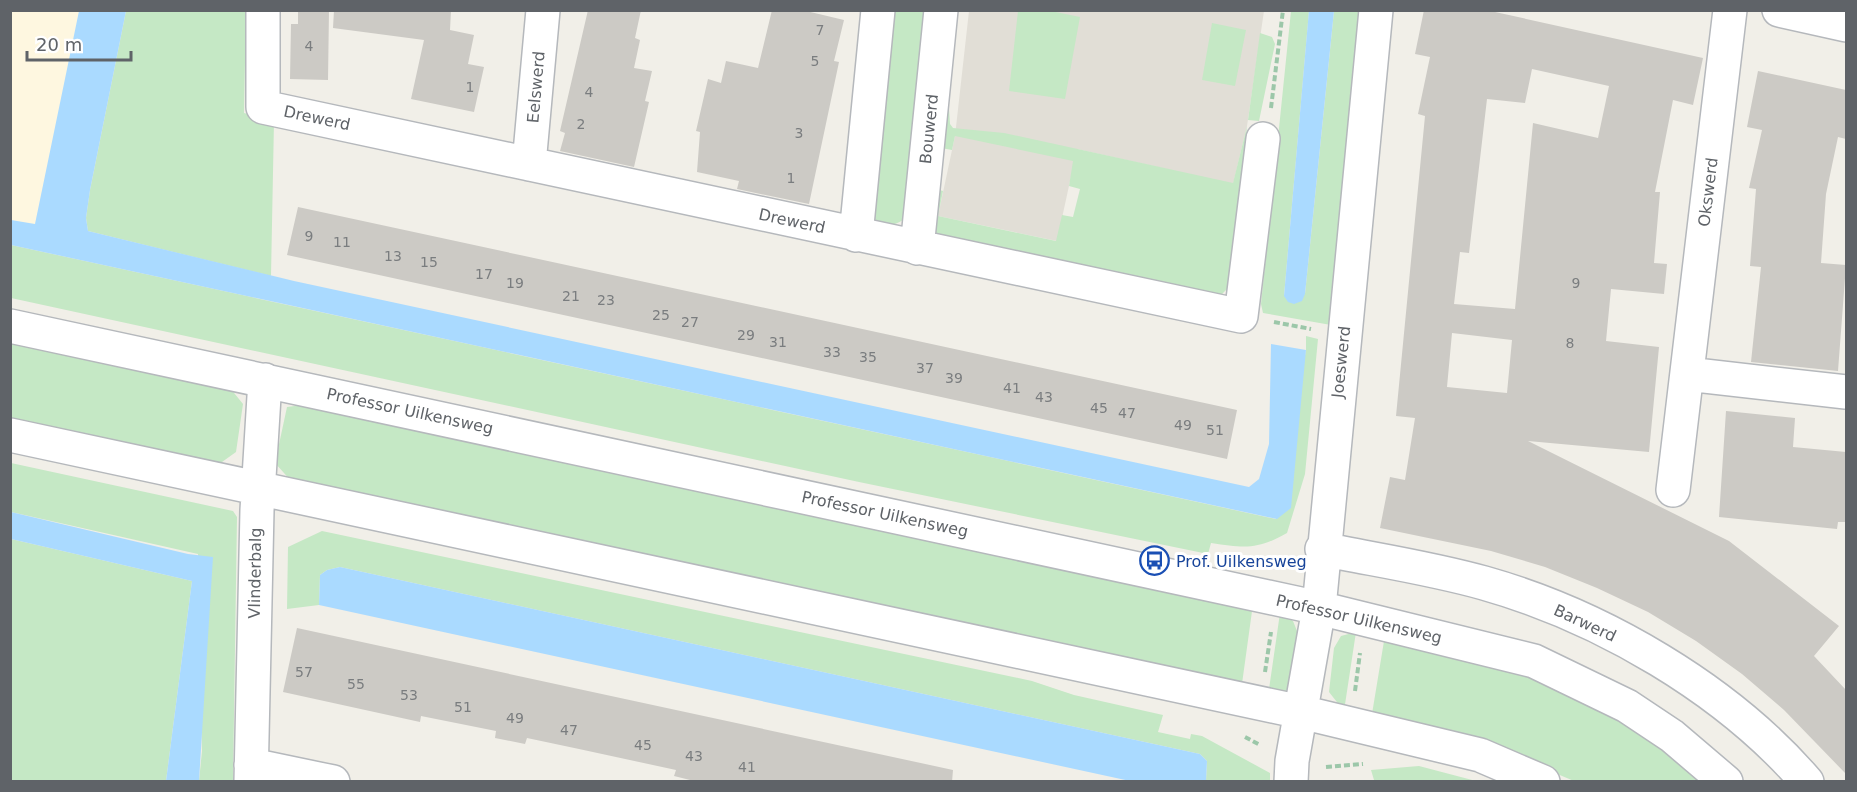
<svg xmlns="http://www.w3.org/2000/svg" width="1857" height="792" viewBox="0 0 1857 792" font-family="'DejaVu Sans',sans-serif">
<rect width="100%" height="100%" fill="#f1efe8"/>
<!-- commercial -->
<path fill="#fef7e0" d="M 11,11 L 81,11 L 35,225 L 11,220 Z"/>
<!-- education -->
<path fill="#e1ded6" d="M 969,11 L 1264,11 L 1247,126 L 1233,184 L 1077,149 L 1057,241 L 938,216 L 955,136 Z"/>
<!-- green -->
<path fill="#c5e8c5" d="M 126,11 L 246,11 L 244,113 L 274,121 L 271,276 L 88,231 L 86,218 L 90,190 Z
M 888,11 L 927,11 L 903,220 C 892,227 885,225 874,219 Z
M 1018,11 L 1051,11 L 1080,17 L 1065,99 L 1009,91 Z
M 1291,11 L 1309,11 L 1284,296 L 1305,294 L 1334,11 L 1362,11 L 1331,325 L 1263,313 L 1261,304 Z
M 1212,23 L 1246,30 L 1235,86 L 1202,80 Z
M 1260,33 L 1272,37 L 1275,44 L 1259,121 L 1248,120 Z
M 941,108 L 949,109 L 950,124 L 953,128 L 1004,133 L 1233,183 L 1247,126 L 1234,276 L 1228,288 L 1221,295 L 936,234 L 930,222 L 932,188 L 943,191 L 938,216 L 1056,241 L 1062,215 L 1073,217 L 1080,189 L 1069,186 L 1073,161 L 955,136 L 952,150 L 936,147 Z
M 11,245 L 1276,519 L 1306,350 L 1306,336 L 1318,339 L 1305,474 L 1287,533 C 1257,550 1245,548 1211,543 L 1208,554 L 859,482 L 11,298 Z
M 11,337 L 226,383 L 243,404 L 236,452 L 215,467 L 11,424 Z
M 317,403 L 1253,604 L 1241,691 L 293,483 L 275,463 L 287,407 Z
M 11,463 L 233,511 L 237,517 L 233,781 L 199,781 L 202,751 L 198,554 L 11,512 Z
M 322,531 L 1032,681 L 1074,695 L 1163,715 L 1158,732 L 1190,739 L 1191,734 L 1202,736 L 1270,773 L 1270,781 L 1206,781 L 1207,761 L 1200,754 L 340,567 L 327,570 L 320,575 L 319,605 L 287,609 L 288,547 Z
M 11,539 L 192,581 L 166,781 L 11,782 Z
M 1280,613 L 1293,621 L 1301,641 L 1295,680 L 1284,693 L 1268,696 Z
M 1356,632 L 1344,711 L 1329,692 L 1334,648 L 1341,636 Z
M 1385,635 L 1502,662 L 1626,721 L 1709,781 L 1574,781 L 1505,752 L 1371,720 Z
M 1419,766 L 1476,781 L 1369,781 L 1374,780 L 1371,770 Z"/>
<!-- water -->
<path fill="#aadaff" d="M 1309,10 L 1334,11 L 1305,294 L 1302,301 L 1294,304 L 1288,302 L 1284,296 Z
M 79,11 L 126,11 L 90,190 L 86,218 L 88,231 L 294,281 L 1249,487 L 1259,479 L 1269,444 L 1271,344 L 1306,350 L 1291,508 L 1277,519 L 11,245 L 11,220 L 35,224 Z
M 11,512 L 188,554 L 213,557 L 199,781 L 166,781 L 192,581 L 11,539 Z
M 340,567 L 1200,754 L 1207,761 L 1206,781 L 1130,781 L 319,605 L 320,575 L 327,570 Z"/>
<!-- building -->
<path fill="#cccac5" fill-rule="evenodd" d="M 298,10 L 329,10 L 328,80 L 290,79 L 291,24 L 298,24 Z
M 334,10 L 451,10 L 450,30 L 474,35 L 468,64 L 484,67 L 474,112 L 411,99 L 424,40 L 333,28 Z
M 588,10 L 641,10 L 635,38 L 640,40 L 634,68 L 652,71 L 645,101 L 649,102 L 634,167 L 560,151 L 565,133 L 560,131 Z
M 772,10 L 802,10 L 844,20 L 834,61 L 839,62 L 809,204 L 737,189 L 739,181 L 697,172 L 700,132 L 696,131 L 708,79 L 721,83 L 726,61 L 758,68 Z
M 1424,10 L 1486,10 L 1703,58 L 1693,105 L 1673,100 L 1655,192 L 1660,192 L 1654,263 L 1667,264 L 1664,294 L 1611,289 L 1606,341 L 1659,347 L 1649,452 L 1528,441 L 1729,541 L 1839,626 L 1814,656 L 1846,690 L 1846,774 L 1784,710 L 1742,674 L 1696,641 L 1648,612 L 1597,588 L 1545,567 L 1491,551 L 1380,528 L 1390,477 L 1405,480 L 1415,418 L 1396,416 L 1425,116 L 1418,114 L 1430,57 L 1415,54 ZM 1532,69 L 1609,86 L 1598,138 L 1533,123 L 1515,309 L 1454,304 L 1460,252 L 1469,253 L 1487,99 L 1525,103 ZM 1452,333 L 1512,340 L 1507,393 L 1447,387 Z
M 1758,71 L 1846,90 L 1846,139 L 1838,137 L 1826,194 L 1821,263 L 1846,265 L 1838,371 L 1751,362 L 1761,267 L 1750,266 L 1756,189 L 1749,188 L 1762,130 L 1747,127 Z
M 298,207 L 1237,410 L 1227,459 L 287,255 Z
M 1726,411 L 1795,418 L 1793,447 L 1846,452 L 1846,522 L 1838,522 L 1837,529 L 1719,517 Z
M 297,628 L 953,770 L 952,782 L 698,782 L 674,776 L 676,770 L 579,749 L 527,738 L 525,744 L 495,738 L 496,731 L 421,716 L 420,722 L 283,692 Z"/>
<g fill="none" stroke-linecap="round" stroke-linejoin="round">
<defs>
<path id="minor" d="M 263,10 L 263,107 L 1241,316 L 1263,139
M 1779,10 L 1846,25
M 529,164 L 543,10
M 856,235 L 878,10
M 917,248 L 941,10
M 10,326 L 1319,608 L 1534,661 L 1627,706 L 1672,736 L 1726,782
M 1687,374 L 1846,392
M 10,435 L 1301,712 L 1480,755 L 1543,782
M 1673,490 L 1730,10
M 1322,549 C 1376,560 1431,568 1484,583 C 1601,616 1727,689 1807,782
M 251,765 L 333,782
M 251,782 L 257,510 L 265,380
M 1291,782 L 1292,761 L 1319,608 L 1376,10"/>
</defs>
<!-- minor casing -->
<use href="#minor" stroke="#b5b8bc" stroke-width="36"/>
<!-- path -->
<path stroke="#9cc7a9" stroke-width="4" stroke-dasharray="6 3" stroke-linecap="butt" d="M 1271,108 L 1283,10
M 1274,322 L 1311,329
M 1265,672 L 1271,632
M 1355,691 L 1360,653
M 1245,737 L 1260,745
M 1326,767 L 1363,764"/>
<!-- minor -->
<use href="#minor" stroke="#fff" stroke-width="33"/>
</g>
<!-- icons -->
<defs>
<symbol id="bus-ring" viewBox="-11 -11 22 22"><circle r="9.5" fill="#fff" stroke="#1a4fb4" stroke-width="1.5"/><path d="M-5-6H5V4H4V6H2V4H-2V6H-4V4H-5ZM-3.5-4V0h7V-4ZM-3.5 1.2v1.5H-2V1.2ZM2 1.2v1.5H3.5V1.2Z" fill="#1a4fb4"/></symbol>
</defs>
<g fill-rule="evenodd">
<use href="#bus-ring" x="1138" y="544" width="33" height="33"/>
</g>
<g text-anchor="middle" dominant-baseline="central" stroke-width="6" stroke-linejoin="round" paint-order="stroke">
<!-- number labels -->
<g font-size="14" fill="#7a7d7f">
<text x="820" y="30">7</text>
<text x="309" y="46">4</text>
<text x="815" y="61">5</text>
<text x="470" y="87">1</text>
<text x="589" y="92">4</text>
<text x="581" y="124">2</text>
<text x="799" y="133">3</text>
<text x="791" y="178">1</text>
<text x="309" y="236">9</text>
<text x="342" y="242">11</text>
<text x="393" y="256">13</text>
<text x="429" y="262">15</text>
<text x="484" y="274">17</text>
<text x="515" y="283">19</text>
<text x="1576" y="283">9</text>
<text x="571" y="296">21</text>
<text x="606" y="300">23</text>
<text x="661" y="315">25</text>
<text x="690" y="322">27</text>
<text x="746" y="335">29</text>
<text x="778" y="342">31</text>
<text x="1570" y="343">8</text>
<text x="832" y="352">33</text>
<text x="868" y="357">35</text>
<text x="925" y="368">37</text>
<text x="954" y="378">39</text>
<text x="1012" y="388">41</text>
<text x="1044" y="397">43</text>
<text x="1099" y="408">45</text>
<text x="1127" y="413">47</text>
<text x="1183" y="425">49</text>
<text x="1215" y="430">51</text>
<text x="304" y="672">57</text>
<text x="356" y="684">55</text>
<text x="409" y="695">53</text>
<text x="463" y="707">51</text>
<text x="515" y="718">49</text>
<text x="569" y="730">47</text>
<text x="643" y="745">45</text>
<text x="694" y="756">43</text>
<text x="747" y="767">41</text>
</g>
<!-- street labels -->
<g font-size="16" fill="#5f6368" stroke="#fff">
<text transform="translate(536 87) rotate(-85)">Eelswerd</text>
<text transform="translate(317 118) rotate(12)">Drewerd</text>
<text transform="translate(929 129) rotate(-84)">Bouwerd</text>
<text transform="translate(1708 192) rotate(-83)">Okswerd</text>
<text transform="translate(792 221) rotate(12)">Drewerd</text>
<text transform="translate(1341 362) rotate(-84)">Joeswerd</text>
<text transform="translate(410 411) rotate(12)">Professor Uilkensweg</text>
<text transform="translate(885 514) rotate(12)">Professor Uilkensweg</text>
<text transform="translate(255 573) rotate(-89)">Vlinderbalg</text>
<text transform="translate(1359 619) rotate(13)">Professor Uilkensweg</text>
<text transform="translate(1585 623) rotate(25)">Barwerd</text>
</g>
<!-- transit labels -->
<g font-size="16" fill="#164399" stroke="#fff" text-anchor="start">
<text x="1176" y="561">Prof. Uilkensweg</text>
</g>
</g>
<!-- border -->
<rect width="1857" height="792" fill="none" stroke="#5f6368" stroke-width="24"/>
<!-- scale -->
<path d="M27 51v9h104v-9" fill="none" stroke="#5f6368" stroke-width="3"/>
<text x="36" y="51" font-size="18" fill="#5f6368" stroke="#ffffff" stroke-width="4.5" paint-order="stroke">20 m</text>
</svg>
